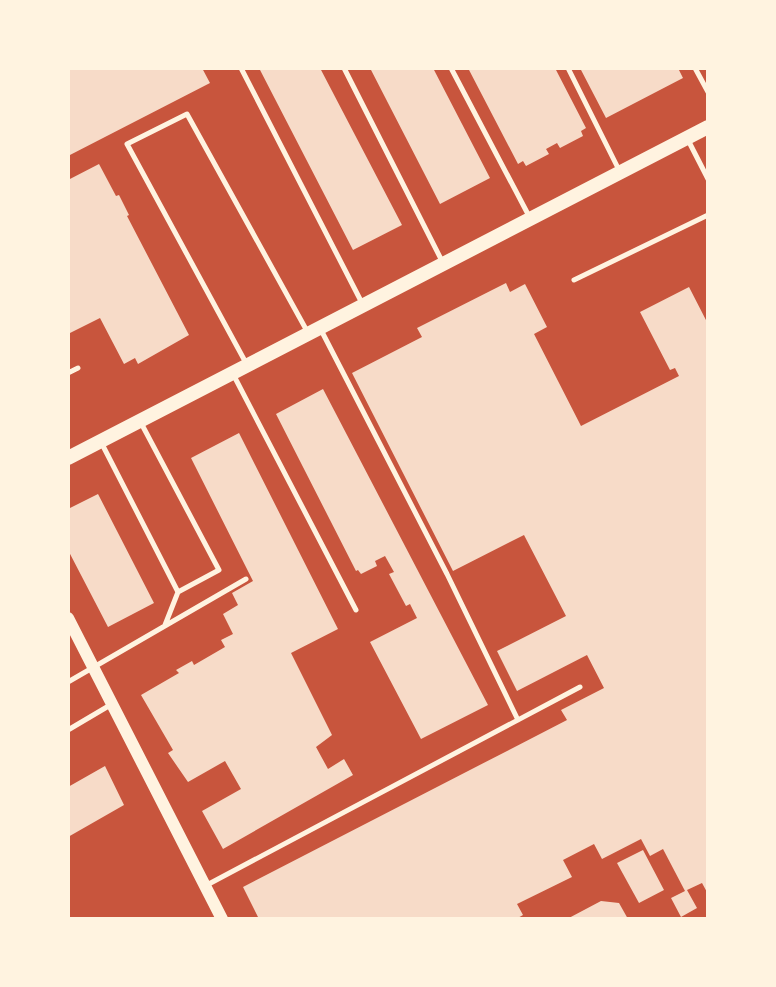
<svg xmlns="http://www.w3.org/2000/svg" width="776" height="987" viewBox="0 0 776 987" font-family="'Varela Round',sans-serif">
<rect width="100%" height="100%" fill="#c8553d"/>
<!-- building -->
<path fill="#f7dbc8" d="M 68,68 L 202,68 L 210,83 L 68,156 Z
M 259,68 L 320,68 L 402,225 L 353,250 Z
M 370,68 L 433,68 L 490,178 L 440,204 Z
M 468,68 L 555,68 L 586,128 L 581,131 L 583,136 L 560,148 L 557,143 L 546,149 L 549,154 L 526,166 L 523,161 L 518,164 Z
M 580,68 L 678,68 L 683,78 L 606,118 Z
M 99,164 L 116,196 L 119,195 L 129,215 L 127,216 L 189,335 L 138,364 L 135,358 L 124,364 L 100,318 L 68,334 L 68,180 Z
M 506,283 L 510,292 L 525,284 L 547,327 L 534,334 L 581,426 L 679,376 L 675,368 L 670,370 L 640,312 L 689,287 L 708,324 L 708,894 L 702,883 L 687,890 L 697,908 L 681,917 L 671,898 L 685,891 L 663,849 L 650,856 L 641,839 L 602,859 L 594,844 L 563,860 L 572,877 L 517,904 L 523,915 L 516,919 L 459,919 L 458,917 L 454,919 L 259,919 L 243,887 L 567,720 L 561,710 L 604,688 L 587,655 L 517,691 L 497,651 L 566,616 L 524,535 L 453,571 L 352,373 L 422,337 L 417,328 Z
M 323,389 L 488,705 L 421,739 L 370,642 L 417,618 L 410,604 L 406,606 L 389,574 L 394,572 L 385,556 L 375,561 L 377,566 L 361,574 L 358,570 L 356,571 L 276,414 Z
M 239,433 L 338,629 L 291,653 L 332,735 L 316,747 L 328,769 L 344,759 L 353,775 L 223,849 L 202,811 L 241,789 L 225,761 L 188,782 L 168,753 L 173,750 L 141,695 L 179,673 L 176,670 L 192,661 L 194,665 L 225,647 L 221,640 L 233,634 L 223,614 L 238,605 L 232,593 L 253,581 L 191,458 Z
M 98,494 L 154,603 L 108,627 L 68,550 L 68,509 Z
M 105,766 L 124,805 L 68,837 L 68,787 Z
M 643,850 L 664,890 L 639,903 L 617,863 Z
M 601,901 L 619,903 L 628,919 L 567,919 Z"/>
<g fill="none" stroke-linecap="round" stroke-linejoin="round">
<!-- service -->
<path stroke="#fff3e0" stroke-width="5" d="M 241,68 L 363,305
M 344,68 L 443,263
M 451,68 L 530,218
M 568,68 L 620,172
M 695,68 L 708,92
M 687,138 L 708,179
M 574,280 L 708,215
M 320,328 L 447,574 L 518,720
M 246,363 L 127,144 L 187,114 L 307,331
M 68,373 L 78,368
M 233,374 L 356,610
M 102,444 L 178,592 L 219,570 L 140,421
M 165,625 L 178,592
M 68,682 L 246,579
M 68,730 L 112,704
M 205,886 L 580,687"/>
<!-- tertiary -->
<path stroke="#fff3e0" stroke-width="12" d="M 68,618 L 222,919"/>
<!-- secondary -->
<path stroke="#fff3e0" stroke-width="14" d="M 68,458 L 708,127"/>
</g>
<!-- border -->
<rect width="776" height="987" fill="none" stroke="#fff3e0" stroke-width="140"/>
</svg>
